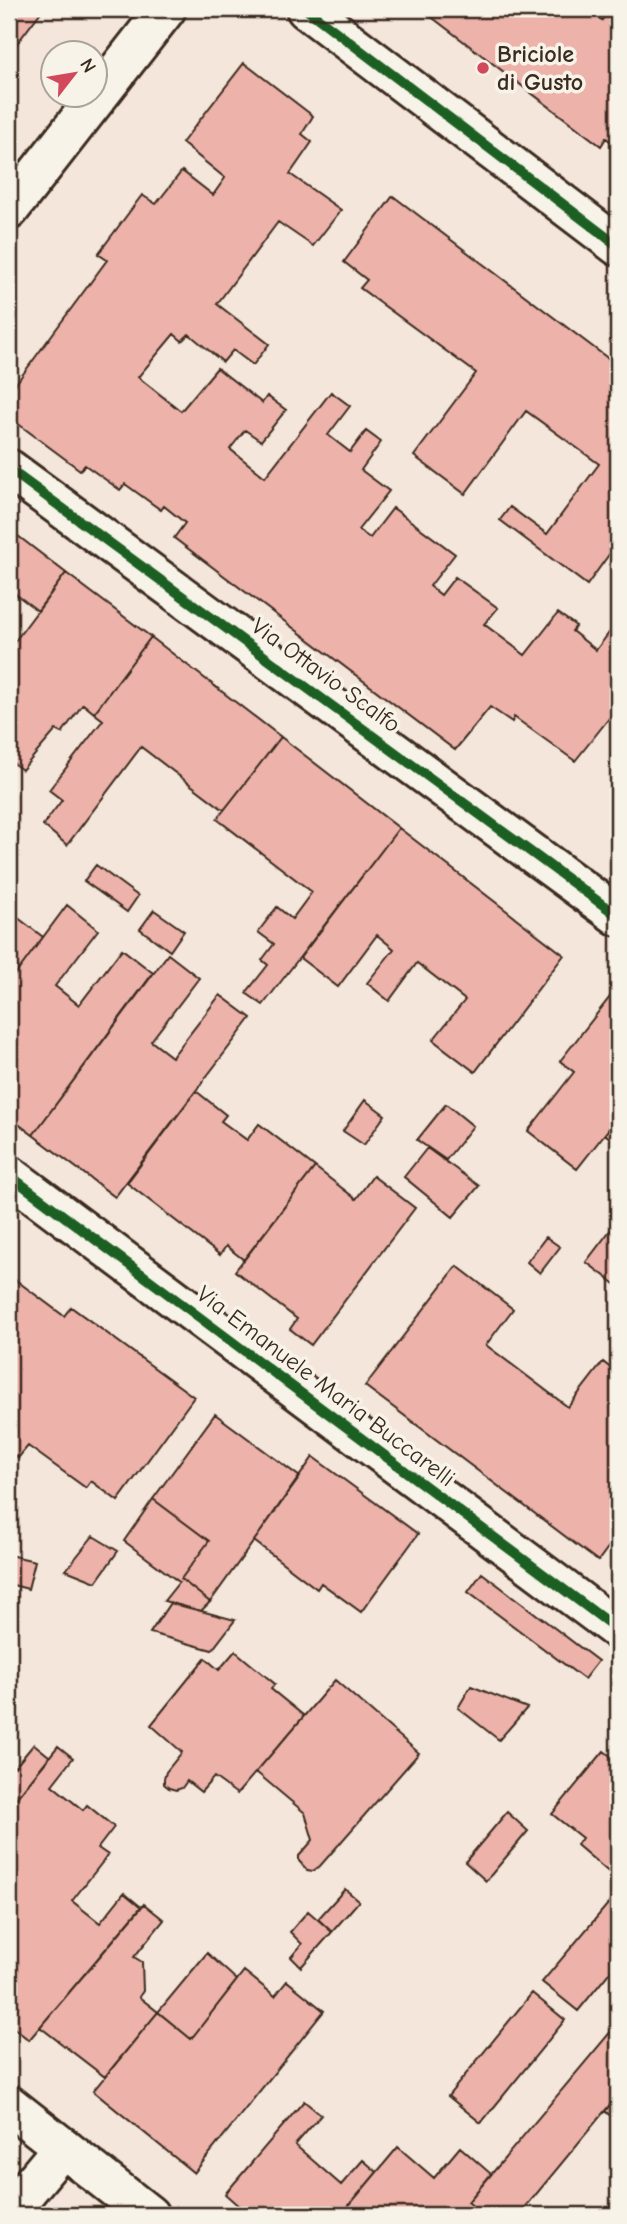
<svg xmlns="http://www.w3.org/2000/svg" width="627" height="2224" viewBox="0 0 627 2224" font-family="'Comic Neue',sans-serif">
<rect width="100%" height="100%" fill="#f5e6dc"/>
<filter id="ink" filterUnits="userSpaceOnUse"><feTurbulence type="fractalNoise" baseFrequency=".0143" numOctaves="2"/><feDisplacementMap in="SourceGraphic" scale="14" xChannelSelector="R" yChannelSelector="G"/><feConvolveMatrix kernelMatrix="1 2 1 2 8 2 1 2 1" color-interpolation-filters="sRGB"/></filter>
<g filter="url(#ink)">
<!-- building -->
<path fill="#edb3ab" stroke="#3b2a1e" stroke-width="2" d="M 9,9 L 43,9 L 9,54 Z
M 421,9 L 586,9 L 602,20 L 610,9 L 618,9 L 618,147 L 606,138 L 601,146 Z
M 244,63 L 313,116 L 302,134 L 312,142 L 290,174 L 341,210 L 313,246 L 278,222 L 217,304 L 269,344 L 253,365 L 233,350 L 223,362 L 189,334 L 182,341 L 174,334 L 138,377 L 181,411 L 217,368 L 262,403 L 267,396 L 286,410 L 261,441 L 245,430 L 230,449 L 265,477 L 331,392 L 350,406 L 328,435 L 350,452 L 366,431 L 381,442 L 361,470 L 389,491 L 358,530 L 370,538 L 393,508 L 455,554 L 430,586 L 441,595 L 455,577 L 498,608 L 484,624 L 525,655 L 558,613 L 576,626 L 572,631 L 596,650 L 618,621 L 618,707 L 575,761 L 514,717 L 512,722 L 490,707 L 455,750 L 174,538 L 185,523 L 164,506 L 161,510 L 125,484 L 120,490 L 85,465 L 80,470 L 9,417 L 9,393 L 107,260 L 98,254 L 142,195 L 156,204 L 182,171 L 213,195 L 225,178 L 182,143 Z
M 393,196 L 618,366 L 618,542 L 587,585 L 500,520 L 510,507 L 547,534 L 599,464 L 526,411 L 465,494 L 414,456 L 476,373 L 360,288 L 367,280 L 344,262 Z
M 9,529 L 66,573 L 38,611 L 9,589 Z
M 66,573 L 151,637 L 94,713 L 83,704 L 62,733 L 56,730 L 22,770 L 9,760 L 9,672 L 11,669 L 9,668 L 9,649 Z
M 151,637 L 281,737 L 224,810 L 141,747 L 67,845 L 43,825 L 62,800 L 49,790 L 103,720 L 94,713 Z
M 281,737 L 399,828 L 263,1005 L 246,993 L 268,965 L 262,960 L 274,944 L 258,932 L 277,907 L 292,919 L 312,892 L 217,819 Z
M 399,828 L 564,955 L 475,1072 L 433,1040 L 465,1000 L 417,963 L 389,1001 L 367,983 L 394,949 L 377,935 L 338,987 L 300,958 Z
M 96,865 L 138,896 L 127,912 L 84,881 Z
M 67,905 L 98,930 L 55,986 L 79,1005 L 122,949 L 153,973 L 33,1135 L 9,1117 L 9,983 Z
M 154,910 L 184,931 L 170,951 L 140,929 Z
M 9,911 L 43,937 L 9,983 Z
M 168,954 L 199,978 L 151,1041 L 172,1057 L 220,995 L 251,1018 L 115,1197 L 33,1135 Z
M 617,988 L 618,1117 L 577,1169 L 528,1131 L 574,1072 L 560,1061 Z
M 196,1091 L 226,1115 L 221,1121 L 247,1140 L 259,1124 L 315,1167 L 244,1260 L 226,1246 L 220,1255 L 127,1183 Z
M 365,1100 L 385,1115 L 364,1145 L 343,1131 Z
M 446,1104 L 473,1126 L 446,1160 L 417,1140 Z
M 618,1117 L 618,1145 L 605,1134 Z
M 427,1148 L 479,1186 L 453,1217 L 404,1177 Z
M 315,1167 L 356,1199 L 373,1176 L 415,1208 L 311,1345 L 290,1329 L 297,1319 L 235,1271 Z
M 612,1228 L 618,1233 L 618,1286 L 586,1262 Z
M 546,1237 L 560,1247 L 540,1273 L 527,1262 Z
M 457,1266 L 513,1309 L 486,1345 L 568,1407 L 603,1362 L 618,1374 L 618,1534 L 598,1561 L 365,1386 Z
M 9,1275 L 64,1316 L 71,1307 L 194,1397 L 118,1501 L 91,1481 L 86,1488 L 28,1446 L 18,1458 L 9,1451 L 9,1438 L 11,1435 L 9,1433 Z
M 215,1414 L 300,1477 L 210,1602 L 181,1579 L 209,1541 L 153,1499 Z
M 313,1457 L 418,1534 L 361,1612 L 321,1583 L 317,1589 L 254,1541 Z
M 153,1499 L 209,1541 L 181,1579 L 210,1602 L 201,1611 L 164,1601 L 179,1582 L 124,1541 Z
M 93,1536 L 118,1551 L 96,1582 L 66,1570 Z
M 9,1555 L 35,1561 L 28,1589 L 9,1584 Z
M 482,1573 L 598,1661 L 584,1679 L 468,1592 Z
M 170,1603 L 201,1611 L 235,1620 L 212,1650 L 150,1633 Z
M 235,1651 L 275,1684 L 271,1689 L 304,1716 L 237,1794 L 214,1777 L 201,1792 L 187,1781 L 182,1788 L 176,1790 L 169,1788 L 164,1784 L 164,1779 L 166,1772 L 182,1752 L 151,1725 L 205,1658 L 219,1670 Z
M 335,1680 L 419,1753 L 320,1866 L 313,1871 L 307,1870 L 299,1861 L 299,1856 L 313,1840 L 305,1813 L 256,1772 Z
M 471,1686 L 527,1708 L 499,1740 L 458,1708 Z
M 34,1744 L 50,1757 L 9,1807 L 9,1762 L 15,1767 Z
M 58,1746 L 73,1758 L 52,1785 L 83,1810 L 87,1805 L 114,1827 L 98,1848 L 108,1855 L 72,1901 L 100,1923 L 124,1893 L 141,1907 L 29,2040 L 9,2024 L 9,1807 Z
M 604,1751 L 618,1762 L 618,1880 L 577,1845 L 582,1838 L 552,1814 Z
M 507,1812 L 528,1831 L 486,1881 L 465,1862 Z
M 345,1889 L 359,1901 L 332,1932 L 318,1919 Z
M 618,1892 L 618,1962 L 578,2011 L 542,1982 Z
M 144,1904 L 164,1920 L 134,1957 L 142,1962 L 143,1991 L 139,1997 L 158,2012 L 105,2077 L 40,2027 Z
M 308,1911 L 332,1932 L 301,1967 L 291,1957 L 302,1944 L 290,1932 Z
M 207,1953 L 237,1980 L 191,2039 L 158,2012 Z
M 244,1971 L 275,1996 L 287,1981 L 324,2011 L 194,2173 L 93,2091 L 158,2012 L 191,2039 Z
M 532,1993 L 565,2020 L 481,2123 L 448,2096 Z
M 618,2023 L 618,2095 L 519,2215 L 483,2215 L 468,2202 Z
M 618,2095 L 618,2122 L 605,2111 Z
M 304,2101 L 321,2115 L 295,2145 L 341,2185 L 363,2160 L 377,2172 L 341,2215 L 249,2215 L 225,2194 Z
M 398,2147 L 434,2178 L 460,2147 L 491,2174 L 468,2202 L 483,2215 L 341,2215 Z"/>
<g fill="none" stroke-linecap="round" stroke-linejoin="round">
<defs>
<path id="minor" d="M 306,9 L 618,246
M 9,210 L 166,9
M 9,469 L 618,916
M 9,1175 L 618,1630
M 9,2212 L 63,2147"/>
<path id="major" d="M 9,2105 L 149,2215"/>
</defs>
<!-- minor casing -->
<use href="#minor" stroke="#3b2a1e" stroke-width="44"/>
<!-- major casing -->
<use href="#major" stroke="#3b2a1e" stroke-width="44"/>
<!-- minor -->
<use href="#minor" stroke="#f7f3e8" stroke-width="38"/>
<!-- major -->
<use href="#major" stroke="#f7f3e8" stroke-width="38"/>
<defs>
<path id="cycleway" d="M 306,9 L 618,246
M 9,469 L 618,916
M 9,1175 L 618,1630"/>
</defs>
<!-- cycleway casing -->
<use href="#cycleway" stroke="#f7f3e8" stroke-width="15"/>
<!-- cycleway -->
<use href="#cycleway" stroke="#1b5e20" stroke-width="10"/>
</g>
</g>
<!-- markers -->
<circle fill="#d1495b" stroke="#f7f3e8" stroke-width="2.5" cx="483" cy="68" r="7"/>
<g text-anchor="middle" dominant-baseline="central" stroke-width="7" stroke-linejoin="round" paint-order="stroke">
<!-- poi labels -->
<g font-size="24" font-weight="bold" fill="#3b2a1e" stroke="#f7f3e8" text-anchor="start">
<text x="497" y="54">Briciole<tspan x="497" dy="28">di Gusto</tspan></text>
</g>
<!-- street labels -->
<g font-size="24" fill="#3b2a1e" stroke="#f7f3e8">
<text transform="translate(326 675) rotate(36)">Via Ottavio Scalfo</text>
<text transform="translate(326 1386) rotate(37)">Via Emanuele Maria Buccarelli</text>
</g>
</g>
<!-- margin -->
<rect width="627" height="2224" fill="none" stroke="#f7f3e8" stroke-width="35"/>
<rect x="18" y="18" width="592" height="2189" fill="none" stroke="#3b2a1e" stroke-width="2.5" filter="url(#ink)"/>
<!-- north arrow -->
<g transform="translate(74 74) rotate(59)"><circle r="33" fill="#f7f3e8" stroke="#aca397" stroke-width="2"/>
<path d="M0-5L12 26L0 18L-12 26Z" fill="#d1495b"/>
<text y="-10" font-size="19" font-weight="bold" text-anchor="middle" fill="#3b2a1e">N</text>
</g>
</svg>
